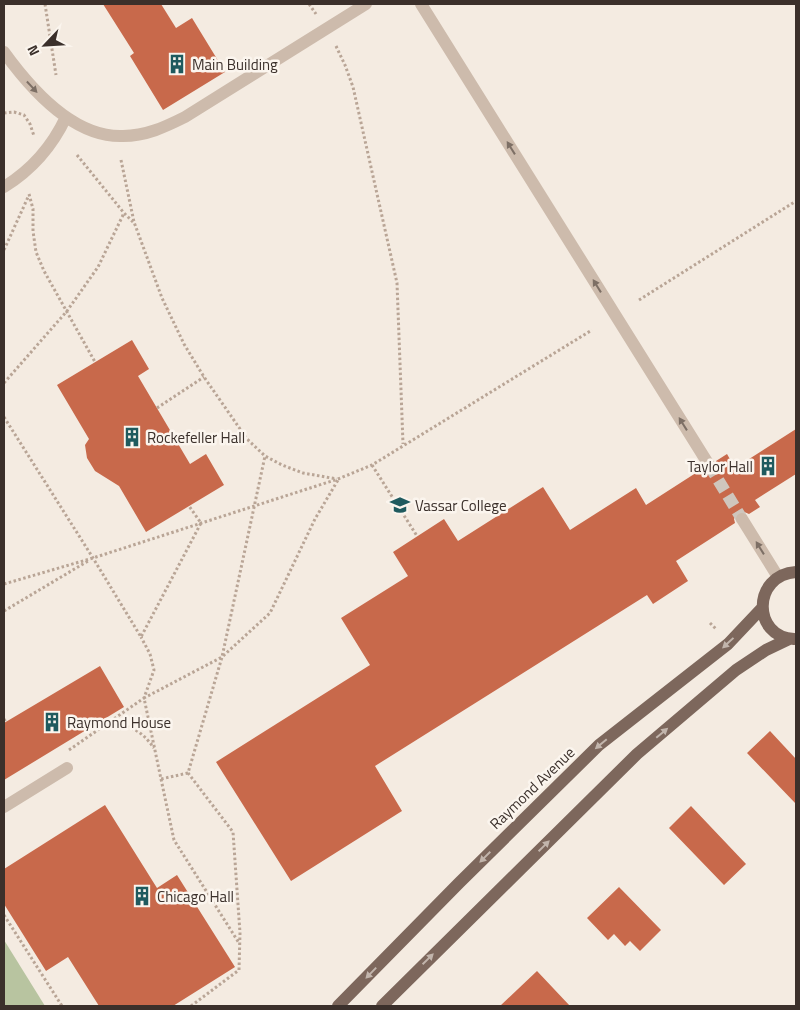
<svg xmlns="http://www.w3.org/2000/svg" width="800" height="1010" viewBox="0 0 800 1010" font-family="'Titillium Web',sans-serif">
<rect width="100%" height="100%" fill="#f4ebe1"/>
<!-- green -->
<path fill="#b8c4a0" d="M 4,940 L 45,1006 L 4,1006 Z"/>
<!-- building -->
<path fill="#c8694b" d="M 103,4 L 161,4 L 176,28 L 192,18 L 225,72 L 163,110 L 130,56 L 134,53 Z
M 132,340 L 149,369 L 138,376 L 190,464 L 206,454 L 224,485 L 146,532 L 119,486 L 95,471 L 87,458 L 85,445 L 89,439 L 57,385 Z
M 796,429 L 796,474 L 755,500 L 760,507 L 749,514 L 742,511 L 737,512 L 734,519 L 735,523 L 676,561 L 688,581 L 653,604 L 647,595 L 375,766 L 402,811 L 291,881 L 216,762 L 370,665 L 341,618 L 408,576 L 393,552 L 444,519 L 458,541 L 543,487 L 570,530 L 636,488 L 646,505 L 702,469 L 706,472 L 713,472 L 716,468 L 716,461 L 727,454 L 735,468 Z
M 100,666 L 124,707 L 4,780 L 4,723 Z
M 770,731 L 796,759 L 796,804 L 747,753 Z
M 105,805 L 157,888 L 177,875 L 235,967 L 173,1006 L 99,1006 L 68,957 L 46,971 L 4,904 L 4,869 Z
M 691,806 L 746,864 L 724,885 L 669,828 Z
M 619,887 L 661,930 L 640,951 L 630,941 L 625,946 L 614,934 L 608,940 L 587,918 Z
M 537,971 L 570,1006 L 500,1006 Z"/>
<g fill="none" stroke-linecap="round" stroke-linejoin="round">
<!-- minor-tunnel -->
<path stroke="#cfc6bd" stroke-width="12" stroke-dasharray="12 6" stroke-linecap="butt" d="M 709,465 L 742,519"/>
<!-- path -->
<path stroke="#b9a596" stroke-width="3" stroke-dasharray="2.5 2.5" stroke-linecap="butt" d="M 45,4 L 56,75
M 309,4 L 316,14
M 336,46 L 345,65 L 353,87 L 397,283 L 403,444
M 4,113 L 14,112 L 24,115 L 30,124 L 34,136
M 77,155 L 124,213 L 133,222
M 121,160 L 134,222 L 162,298 L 184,344 L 204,377 L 247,439 L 265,456 L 282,465 L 303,473 L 337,479
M 29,194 L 33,209 L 33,231 L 36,252 L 44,271 L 95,362
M 4,250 L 29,195
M 639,300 L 796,201
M 4,383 L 67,311 L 98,267 L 124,213
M 157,408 L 204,377
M 4,417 L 93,558 L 141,637 L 201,523 L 189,506
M 372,465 L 417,536
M 4,584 L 93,558 L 338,479 L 372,465 L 592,330
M 4,611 L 88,561
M 710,623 L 716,629
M 4,719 L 6,722
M 112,722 C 133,728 141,730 154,748
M 69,750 L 144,698 L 154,670 L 150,654 L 141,637
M 188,773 L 161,779 L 144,698 L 222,657 L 265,456
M 161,779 L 174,840 L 239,943
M 4,915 L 62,1006
M 191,1006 L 239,970 L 240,933 L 233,832 L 188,773 L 222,657 L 270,613 L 315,519 L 338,480"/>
<!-- minor -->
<path stroke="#cdbbac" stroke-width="12" d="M 421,4 L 709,465
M 4,52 C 30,88 73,138 123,136 C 146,136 165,127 185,117 L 366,4
M 4,187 C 33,169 52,147 66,117
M 742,519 L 778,577
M 4,807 L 67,768"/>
<!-- major -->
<path stroke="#7d675c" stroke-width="12" d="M 794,639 C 752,637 752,575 796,572
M 338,1006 L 459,883 L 599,745 L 728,644 L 762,608
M 382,1006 L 637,754 L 736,670 L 766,650 L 789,639"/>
</g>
<!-- one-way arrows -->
<defs><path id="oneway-solid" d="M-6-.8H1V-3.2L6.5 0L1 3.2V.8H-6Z" transform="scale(1.25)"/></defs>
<g fill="#7d6f65">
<use href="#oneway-solid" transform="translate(32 87) rotate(47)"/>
<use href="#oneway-solid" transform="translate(511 148) rotate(-122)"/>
<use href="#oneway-solid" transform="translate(597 286) rotate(-122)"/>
<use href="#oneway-solid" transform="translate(683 424) rotate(-122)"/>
<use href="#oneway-solid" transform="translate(760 548) rotate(-122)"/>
</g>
<g fill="#c2b5ac">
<use href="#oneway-solid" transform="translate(728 643) rotate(137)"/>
<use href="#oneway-solid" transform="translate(662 733) rotate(-40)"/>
<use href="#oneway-solid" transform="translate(601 744) rotate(140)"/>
<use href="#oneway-solid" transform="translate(544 846) rotate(-44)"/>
<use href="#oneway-solid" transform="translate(485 857) rotate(135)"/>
<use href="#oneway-solid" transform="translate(428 959) rotate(-44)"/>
<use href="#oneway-solid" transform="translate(371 973) rotate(134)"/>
</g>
<!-- icons -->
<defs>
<symbol id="building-bare" viewBox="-9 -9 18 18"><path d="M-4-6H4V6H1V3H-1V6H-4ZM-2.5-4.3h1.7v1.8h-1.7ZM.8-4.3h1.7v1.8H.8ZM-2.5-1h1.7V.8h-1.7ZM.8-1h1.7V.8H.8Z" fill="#1f5a5e" stroke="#fbf5ee" stroke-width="2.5" paint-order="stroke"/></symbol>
<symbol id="university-bare" viewBox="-9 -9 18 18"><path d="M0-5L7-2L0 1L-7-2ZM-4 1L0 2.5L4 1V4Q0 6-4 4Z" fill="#1f5a5e" stroke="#fbf5ee" stroke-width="2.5" paint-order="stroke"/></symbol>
</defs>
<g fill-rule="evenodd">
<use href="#building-bare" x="163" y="50" width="28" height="28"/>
<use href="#building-bare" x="118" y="423" width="28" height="28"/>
<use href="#building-bare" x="754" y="452" width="28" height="28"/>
<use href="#university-bare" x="386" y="491" width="28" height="28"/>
<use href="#building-bare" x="38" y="708" width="28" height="28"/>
<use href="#building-bare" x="128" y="882" width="28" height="28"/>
</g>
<g text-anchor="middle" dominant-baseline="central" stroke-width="5" stroke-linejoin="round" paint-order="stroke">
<!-- poi labels -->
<g font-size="15" fill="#3b302b" stroke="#fbf5ee" text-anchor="start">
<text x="192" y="64">Main Building</text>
<text x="147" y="437">Rockefeller Hall</text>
<text x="753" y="466" text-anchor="end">Taylor Hall</text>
<text x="415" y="505">Vassar College</text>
<text x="67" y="722">Raymond House</text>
<text x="157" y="896">Chicago Hall</text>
</g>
<!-- street labels -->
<g font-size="15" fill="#3b302b" stroke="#fbf5ee">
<text transform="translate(532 788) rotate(-44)">Raymond Avenue</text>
</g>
</g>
<!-- border -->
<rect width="800" height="1010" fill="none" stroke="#3b302b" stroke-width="10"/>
<!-- north arrow -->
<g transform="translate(45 45) rotate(245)" stroke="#fbf5ee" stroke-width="4" paint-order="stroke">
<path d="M0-4L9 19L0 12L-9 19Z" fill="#3b302b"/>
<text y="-8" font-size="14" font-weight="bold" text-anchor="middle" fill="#3b302b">N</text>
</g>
</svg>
